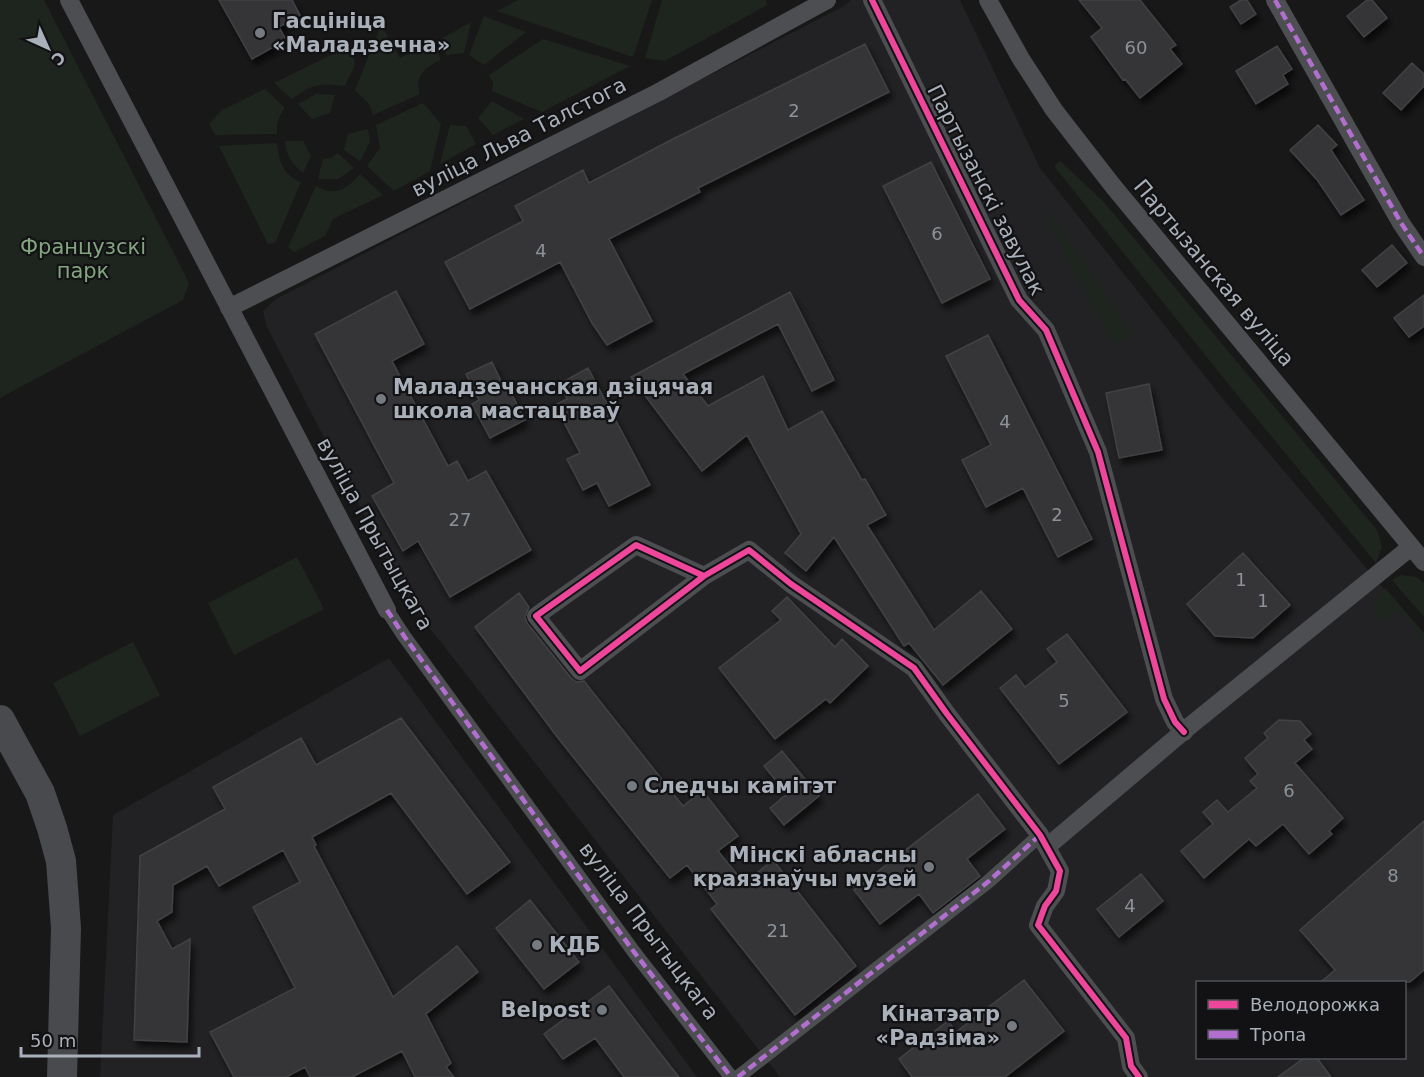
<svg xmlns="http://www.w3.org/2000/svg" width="1424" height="1077" viewBox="0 0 1424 1077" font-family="'DejaVu Sans',sans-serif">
<defs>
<filter id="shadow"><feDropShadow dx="3.5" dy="6" stdDeviation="3" flood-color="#0009"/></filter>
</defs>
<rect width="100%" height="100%" fill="#181818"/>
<!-- built -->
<path fill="#222224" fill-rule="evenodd" d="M 851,0 L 960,0 L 1040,168 L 1223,399 L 1424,636 L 1424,1077 L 780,1077 L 408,600 L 267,327 L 263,311 L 276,299 L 844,6 ZM 1198,982 L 1404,982 L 1404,1058 L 1198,1058 Z
M 389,658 L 697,1077 L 100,1077 L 113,815 Z"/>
<!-- green -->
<path fill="#1e251e" d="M 0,0 L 44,0 L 189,283 L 183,300 L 0,398 Z
M 518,0 L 652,0 L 633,57 L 497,11 Z
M 662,0 L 766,0 L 767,5 L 665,61 L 645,58 Z
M 484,16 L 526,32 L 484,65 L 469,55 Z
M 471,22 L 464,53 L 446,55 L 441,39 Z
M 381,25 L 400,58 L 433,42 L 441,60 C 426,67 414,75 420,94 L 373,115 L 369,104 L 355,90 Z
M 543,39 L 630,66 L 542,112 L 492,91 L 493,83 L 489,75 Z
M 351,45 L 355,65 L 345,86 C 319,83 314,83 292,99 L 274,83 Z
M 265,89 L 285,108 C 279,116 276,123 277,134 L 215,135 L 209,124 L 222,110 Z
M 316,94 L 335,95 L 330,113 L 312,119 L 298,104 Z
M 492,101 L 524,119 L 493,135 L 478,118 Z
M 423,103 L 441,124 L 430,171 L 394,191 L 367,166 L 380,148 L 376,125 Z
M 450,125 L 466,126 L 476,144 L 440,164 Z
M 368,129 L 370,142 L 360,161 L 344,150 L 348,134 Z
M 285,141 L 303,141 L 311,156 L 303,173 C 292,164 286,156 285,141 Z
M 277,143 C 279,161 282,174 301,182 L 275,243 L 268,244 L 219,146 Z
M 338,153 L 354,168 L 338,179 L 318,179 L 323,159 L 331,158 Z
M 1060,161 L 1103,201 L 1377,530 L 1382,547 L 1376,563 L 1234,391 L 1054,166 Z
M 360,174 L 383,195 L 333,219 L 325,236 L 294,252 L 288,247 L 316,186 C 335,197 347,189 360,174 Z
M 1040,200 L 1133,335 L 1114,344 L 1068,261 Z
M 297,557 L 324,609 L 234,655 L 208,603 Z
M 1401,575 L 1416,577 L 1424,583 L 1424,617 L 1392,580 Z
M 1385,588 L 1424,633 L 1424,640 L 1399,610 L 1384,621 L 1374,612 L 1373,604 Z
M 133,642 L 160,695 L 80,736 L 53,683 Z"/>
<!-- building -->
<path fill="#363637" stroke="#404244" stroke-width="1.5" filter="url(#shadow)" d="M 219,0 L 292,0 L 300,15 L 279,27 L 286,40 L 252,59 Z
M 1079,0 L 1140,0 L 1176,45 L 1170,49 L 1182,64 L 1140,98 L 1125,79 L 1123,80 L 1091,37 L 1102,28 Z
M 1241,0 L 1247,0 L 1256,14 L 1241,24 L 1230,7 Z
M 1367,0 L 1372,0 L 1387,18 L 1364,37 L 1347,16 Z
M 865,44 L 889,92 L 698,188 L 700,192 L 609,239 L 652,321 L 607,345 L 592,323 L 560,262 L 470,309 L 445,262 L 523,221 L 515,206 L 583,170 L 589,183 L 673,139 Z
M 1277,46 L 1292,69 L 1283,75 L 1288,84 L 1256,104 L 1236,71 Z
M 1412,63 L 1424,74 L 1424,86 L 1401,110 L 1383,93 Z
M 1318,125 L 1337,145 L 1331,150 L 1364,200 L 1341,215 L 1318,181 L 1290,150 Z
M 931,162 L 990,279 L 942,303 L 883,186 Z
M 1392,245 L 1407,263 L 1377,287 L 1362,270 Z
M 396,291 L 424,344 L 392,361 L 448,466 L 457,461 L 468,481 L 486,471 L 531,550 L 450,597 L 418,541 L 403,551 L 372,496 L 394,483 L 315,334 Z
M 790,292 L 834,380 L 812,391 L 778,324 L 683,374 L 708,406 L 763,376 L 788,430 L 822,411 L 862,480 L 865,479 L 886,515 L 867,525 L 934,630 L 981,591 L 1012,629 L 943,685 L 909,643 L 904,646 L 834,537 L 806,571 L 785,553 L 801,534 L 747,435 L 702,471 L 631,377 Z
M 1424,295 L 1424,326 L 1409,337 L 1394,318 Z
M 988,335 L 1092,539 L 1058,557 L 1023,488 L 986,507 L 962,460 L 991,445 L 946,356 Z
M 492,362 L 504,387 L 507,385 L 525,420 L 490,438 L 472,404 L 479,400 L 466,374 Z
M 588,368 L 650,485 L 609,506 L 597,483 L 583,490 L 567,459 L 580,453 L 555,405 L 567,399 L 559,384 Z
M 1149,384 L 1162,450 L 1119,458 L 1106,393 Z
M 1243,553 L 1290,605 L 1253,638 L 1215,636 L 1187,604 Z
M 519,593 L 529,607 L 525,617 L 527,623 L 571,678 L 576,682 L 584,681 L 683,806 L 703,791 L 738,836 L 718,851 L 744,883 L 773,860 L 856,966 L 795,1015 L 711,909 L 717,904 L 687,865 L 670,878 L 558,738 L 475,627 Z
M 787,597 L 835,647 L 842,639 L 868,666 L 830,703 L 826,699 L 775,739 L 719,668 L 781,620 L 772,611 Z
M 1067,634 L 1127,712 L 1059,764 L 1000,688 L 1016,675 L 1025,687 L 1057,662 L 1047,649 Z
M 401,718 L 510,862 L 467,894 L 391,793 L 312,837 L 316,845 L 314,846 L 393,997 L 457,946 L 478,972 L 426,1014 L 451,1063 L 446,1067 L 454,1077 L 415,1077 L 402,1051 L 352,1077 L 310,1077 L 305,1067 L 286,1077 L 234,1077 L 210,1032 L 295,988 L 253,907 L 300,882 L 283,850 L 219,886 L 207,866 L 173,885 L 172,912 L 157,921 L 172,949 L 190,939 L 187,1042 L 134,1040 L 140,856 L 225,809 L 213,787 L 301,738 L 316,765 Z
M 1279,720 L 1300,721 L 1311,734 L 1304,740 L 1312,749 L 1295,763 L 1343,818 L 1329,831 L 1332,834 L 1309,854 L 1283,824 L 1256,846 L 1249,839 L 1204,878 L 1181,851 L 1213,824 L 1203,812 L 1217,800 L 1228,812 L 1257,788 L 1250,781 L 1258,774 L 1245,758 L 1268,738 L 1264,733 Z
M 782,751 L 819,796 L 784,825 L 770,808 L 787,794 L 764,766 Z
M 978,794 L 1005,829 L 967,859 L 980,876 L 933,913 L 919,894 L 880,924 L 854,890 Z
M 1424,821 L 1424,970 L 1410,982 L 1321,982 L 1335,970 L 1300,930 Z
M 1141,874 L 1163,901 L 1119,937 L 1097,909 Z
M 530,900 L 579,962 L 544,989 L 496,928 Z
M 1024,980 L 1064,1031 L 1005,1077 L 912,1077 L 899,1059 L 948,1021 L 956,1032 Z
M 609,986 L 660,1053 L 679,1077 L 624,1077 L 595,1038 L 563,1059 L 544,1034 Z
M 1304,1058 L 1317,1058 L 1331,1077 L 1278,1077 Z"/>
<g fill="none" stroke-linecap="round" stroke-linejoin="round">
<!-- pedestrian -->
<path stroke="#4c4e51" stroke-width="14" d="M 387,610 L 404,636 L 634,952 L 731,1077
M 738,1077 L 989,881 L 1040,835"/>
<!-- minor -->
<path stroke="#4c4e51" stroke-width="18" d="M 69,0 L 387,610
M 872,0 L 1019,300 L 1046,330 L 1098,452 L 1164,699 L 1175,722 L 1184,732
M 988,0 L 1021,59 L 1054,110 L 1113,186 L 1424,562
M 1275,0 L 1401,223 L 1424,257
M 229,308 L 659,92 L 827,0
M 704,576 L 636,545 L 536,616 L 580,671 L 704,576 L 749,550 L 791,584 L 914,668 L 947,714 L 1040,835 L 1060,871 L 1056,891 L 1045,906 L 1038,925 L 1126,1038 L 1131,1066 L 1139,1077
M 1048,846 L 1191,725 L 1411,547"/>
<!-- primary -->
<path stroke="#494a4d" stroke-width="30" d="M 0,720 L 40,793 L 52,828 L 61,861 L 66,928 L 62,1077"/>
<!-- quiet -->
<path stroke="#b36fd0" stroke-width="4.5" stroke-dasharray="9 4.5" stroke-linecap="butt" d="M 1275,0 L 1401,223 L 1424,257
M 387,610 L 404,636 L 634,952 L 731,1077
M 738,1077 L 989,881 L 1040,835"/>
<defs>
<path id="cycleway" d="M 872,0 L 1019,300 L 1046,330 L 1098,452 L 1164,699 L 1175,722 L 1184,732
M 704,576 L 636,545 L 536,616 L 580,671 L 704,576 L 749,550 L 791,584 L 914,668 L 947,714 L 1040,835 L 1060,871 L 1056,891 L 1045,906 L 1038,925 L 1126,1038 L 1131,1066 L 1139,1077"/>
</defs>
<!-- cycleway casing -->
<use href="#cycleway" stroke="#121214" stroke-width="10"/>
<!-- cycleway -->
<use href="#cycleway" stroke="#ed469a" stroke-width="6"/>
</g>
<!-- markers -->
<g fill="#767b81" stroke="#121214" stroke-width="2">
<circle cx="260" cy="33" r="6"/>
<circle cx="381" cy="399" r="6"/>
<circle cx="632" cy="786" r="6"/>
<circle cx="929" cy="867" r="6"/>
<circle cx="537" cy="945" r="6"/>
<circle cx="602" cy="1010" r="6"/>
<circle cx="1012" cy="1026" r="6"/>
</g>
<g text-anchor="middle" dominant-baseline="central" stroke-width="4.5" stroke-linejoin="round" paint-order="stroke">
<!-- number labels -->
<g font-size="18" fill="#8c9298">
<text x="1136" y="47">60</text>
<text x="794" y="110">2</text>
<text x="937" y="233">6</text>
<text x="541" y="250">4</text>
<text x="1005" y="421">4</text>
<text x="1057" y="514">2</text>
<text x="460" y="519">27</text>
<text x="1241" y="579">1</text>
<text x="1263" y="600">1</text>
<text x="1064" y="700">5</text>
<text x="1289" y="790">6</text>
<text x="1393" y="875">8</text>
<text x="1130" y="905">4</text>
<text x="778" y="930">21</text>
</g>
<!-- poi labels -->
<g font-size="21" font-weight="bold" fill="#a9b0b9" stroke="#121214" text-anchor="start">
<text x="272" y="21">Гасцініца<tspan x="272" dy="24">«Маладзечна»</tspan></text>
<text x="393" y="387">Маладзечанская дзіцячая<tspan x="393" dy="24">школа мастацтваў</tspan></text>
<text x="644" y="786">Следчы камітэт</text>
<text x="917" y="855" text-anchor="end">Мінскі абласны<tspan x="917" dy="24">краязнаўчы музей</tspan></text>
<text x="549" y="945">КДБ</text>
<text x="590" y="1010" text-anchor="end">Belpost</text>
<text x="1000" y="1014" text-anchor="end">Кінатэатр<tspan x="1000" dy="24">«Радзіма»</tspan></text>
</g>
<!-- street labels -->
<g font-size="21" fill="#a9b0b9" stroke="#121214">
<text transform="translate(519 137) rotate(-27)">вуліца Льва Талстога</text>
<text transform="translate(986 190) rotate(63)">Партызанскі завулак</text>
<text transform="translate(1214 273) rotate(50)">Партызанская вуліца</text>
<text transform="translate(375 534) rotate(61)">вуліца Прытыцкага</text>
<text transform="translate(649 931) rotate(53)">вуліца Прытыцкага</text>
</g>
<!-- park labels -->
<g font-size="21" fill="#82a57f" stroke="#121214">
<text x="83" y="247">Французскі<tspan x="83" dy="24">парк</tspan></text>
</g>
</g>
<!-- legend -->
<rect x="1196" y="981" width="210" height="78" fill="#121214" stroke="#4e5156" stroke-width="1.5"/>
<rect x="1208" y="1000" width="30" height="9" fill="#ed469a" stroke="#4e5156" stroke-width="1.5"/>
<text x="1250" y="1011" font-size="18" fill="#a9b0b9">Велодорожка</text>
<rect x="1208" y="1030" width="30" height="9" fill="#b36fd0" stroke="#4e5156" stroke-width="1.5"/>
<text x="1250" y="1041" font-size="18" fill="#a9b0b9">Тропа</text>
<!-- north arrow -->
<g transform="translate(48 48) rotate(135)" stroke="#121214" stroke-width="4.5" paint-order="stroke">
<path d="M0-4.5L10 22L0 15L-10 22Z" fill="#a9b0b9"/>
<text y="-9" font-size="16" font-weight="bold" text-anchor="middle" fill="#a9b0b9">С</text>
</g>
<!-- scale -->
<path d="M21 1047v9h178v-9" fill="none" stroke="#a9b0b9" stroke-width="3"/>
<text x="30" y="1047" font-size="18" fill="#a9b0b9" stroke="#121214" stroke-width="4.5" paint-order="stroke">50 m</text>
</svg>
